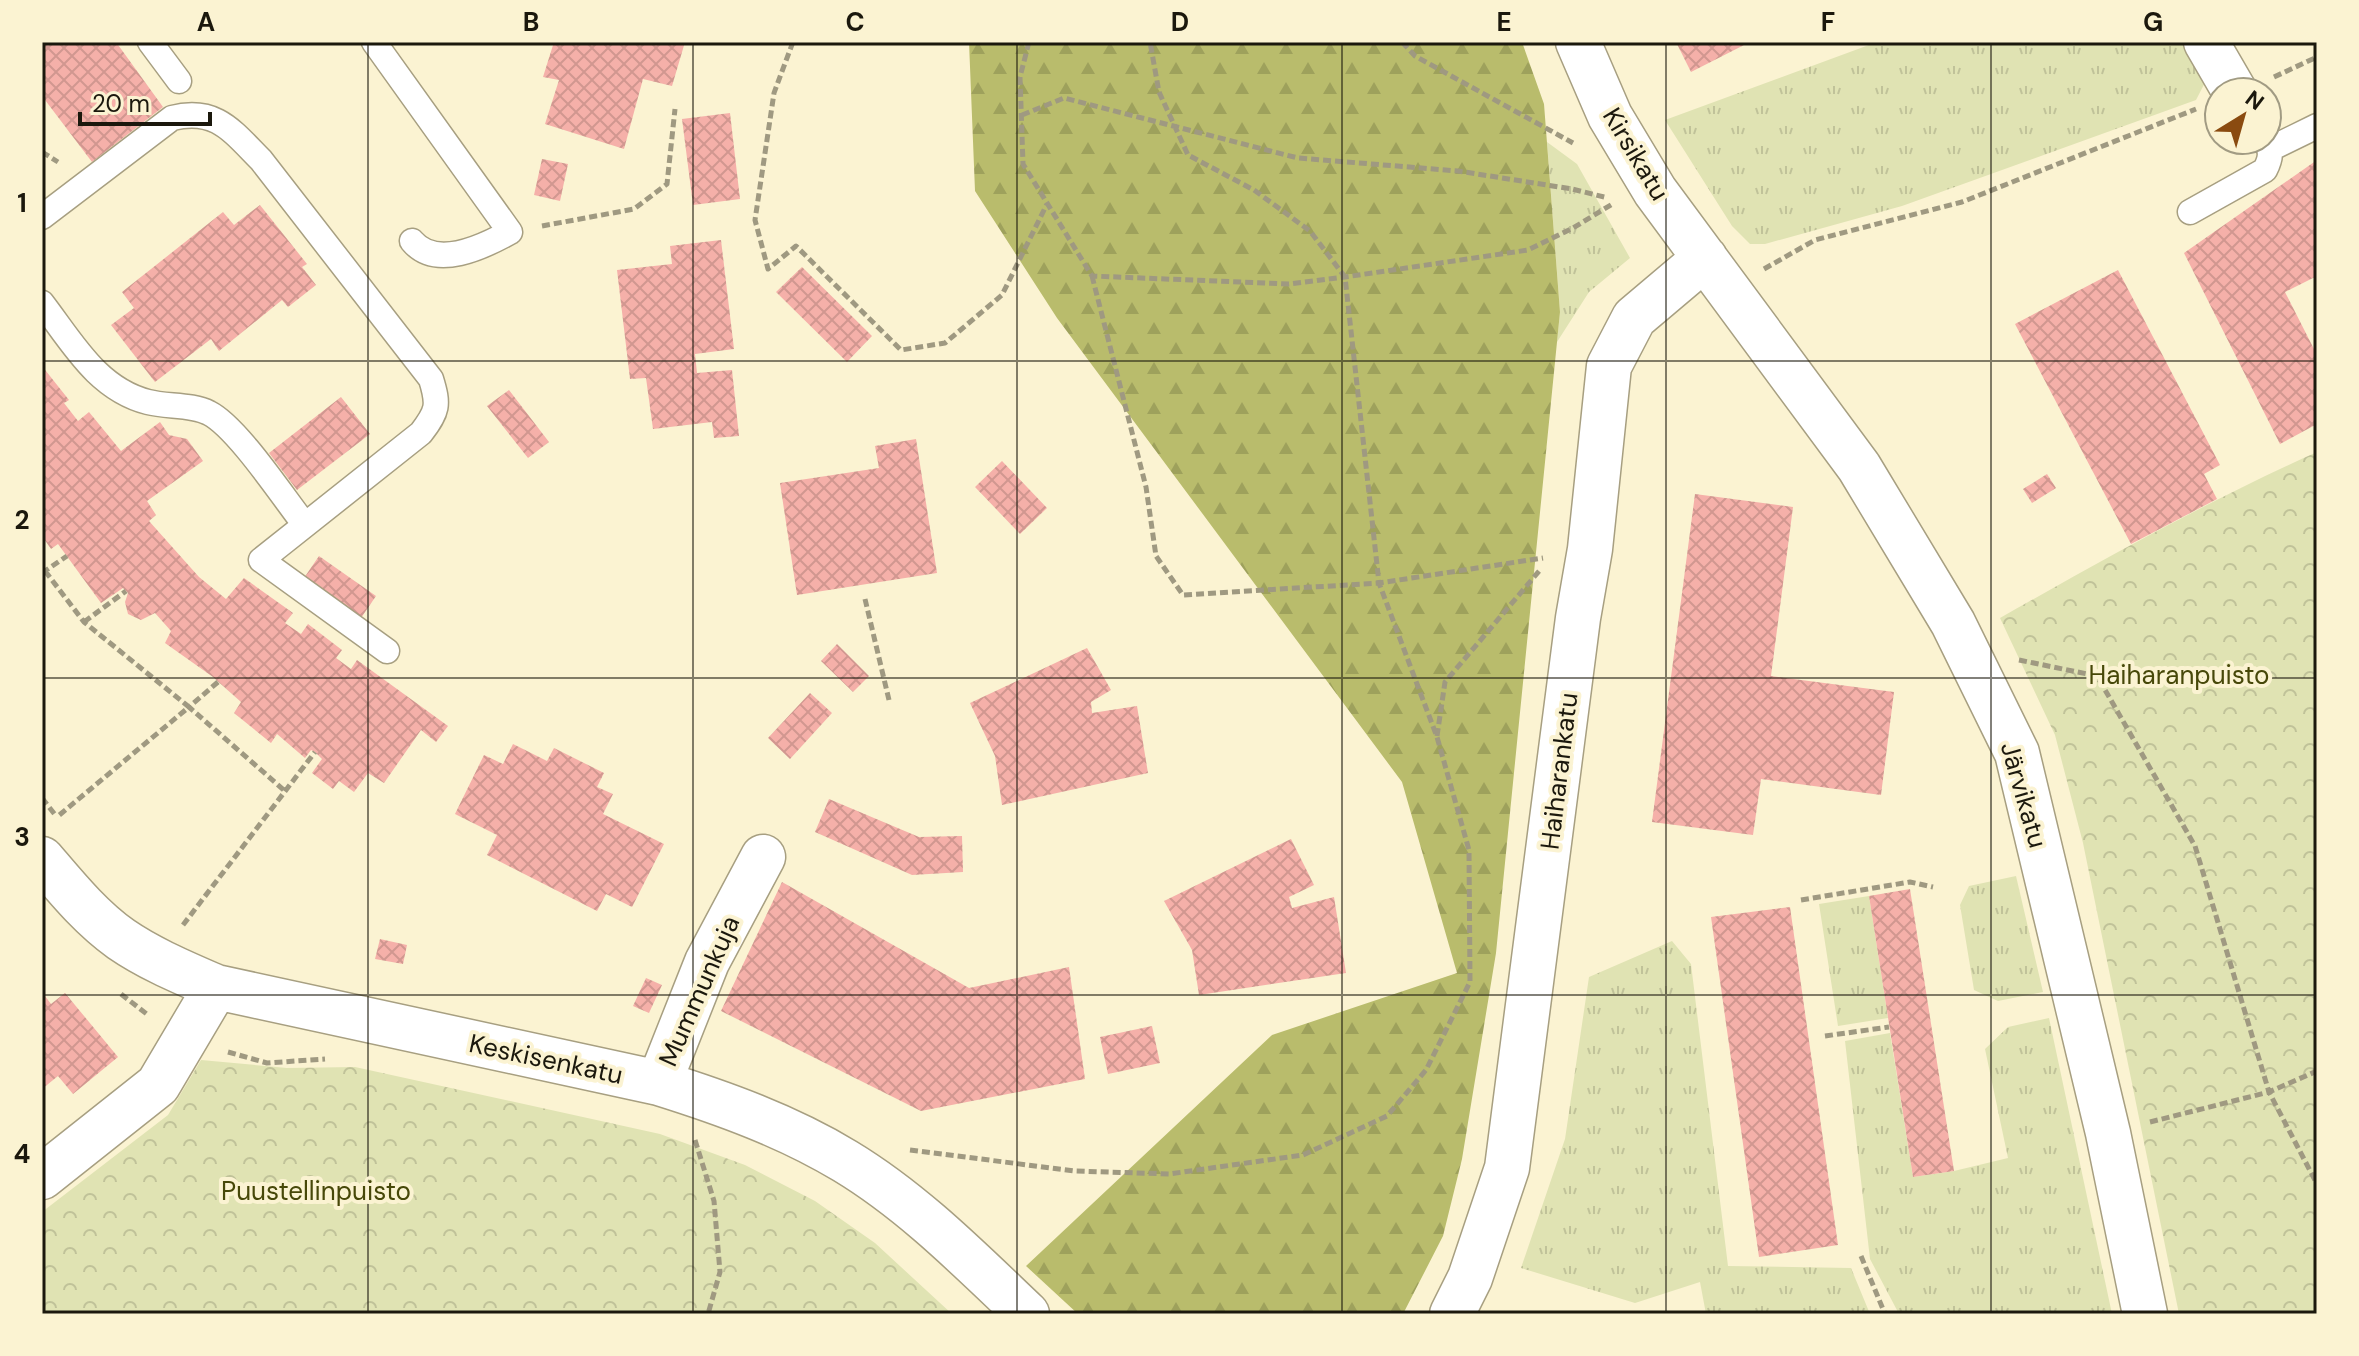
<svg xmlns="http://www.w3.org/2000/svg" width="2359" height="1356" viewBox="0 0 2359 1356" font-family="'DM Sans',sans-serif">
<defs>
<pattern id="grass-tufts" width="24" height="20" patternUnits="userSpaceOnUse" patternTransform="scale(2)"><rect width="24" height="20" fill="#e0e3b3"/><path d="M3 7l-1-3M5 7V3M7 7l1-3M15 17l-1-3M17 17v-4M19 17l1-3" fill="none" stroke="#c0c299"/></pattern>
<pattern id="forest-firs" width="22" height="20" patternUnits="userSpaceOnUse" patternTransform="scale(2)"><rect width="22" height="20" fill="#b9bc6c"/><path d="M5 1l3.5 6h-7zM16 11l3.5 6h-7z" fill="#9ea15c"/></pattern>
<pattern id="park-crowns" width="20" height="18" patternUnits="userSpaceOnUse" patternTransform="scale(2)"><rect width="20" height="18" fill="#e0e3b3"/><path d="M2 6a3 3 0 1 1 6 0M12 15a3 3 0 1 1 6 0" fill="none" stroke="#c0c299"/></pattern>
<pattern id="building-cross-hatch" width="8" height="8" patternUnits="userSpaceOnUse" patternTransform="scale(2)"><rect width="8" height="8" fill="#f5b0a9"/><path d="M0 0l8 8M0 8l8-8" fill="none" stroke="#d19790"/></pattern>
</defs>
<rect width="100%" height="100%" fill="#fbf3d2"/>
<!-- grass -->
<path fill="url(#grass-tufts)" d="M 1877,42 L 2195,42 L 2212,69 L 2196,100 L 1902,206 L 1765,244 L 1750,244 L 1732,226 L 1665,120 Z
M 1547,142 L 1577,164 L 1630,258 L 1589,292 L 1557,342 L 1560,312 Z
M 2016,876 L 2043,992 L 1998,1001 L 1974,990 L 1960,905 L 1969,886 Z
M 1869,896 L 1888,1018 L 1838,1026 L 1819,904 Z
M 1672,941 L 1691,964 L 1728,1266 L 1851,1268 L 1870,1314 L 1706,1314 L 1700,1282 L 1635,1303 L 1521,1268 L 1565,1139 L 1589,977 Z
M 2049,1018 L 2112,1314 L 1899,1314 L 1870,1259 L 1845,1041 L 1890,1033 L 1913,1177 L 1954,1171 L 2008,1158 L 1985,1049 L 2008,1027 Z"/>
<!-- forest -->
<path fill="url(#forest-firs)" d="M 969,42 L 1522,42 L 1544,104 L 1560,312 L 1496,953 L 1462,1159 L 1443,1236 L 1403,1314 L 1078,1314 L 1026,1266 L 1272,1035 L 1457,973 L 1402,782 L 1057,318 L 975,191 Z"/>
<!-- park -->
<path fill="url(#park-crowns)" d="M 2317,452 L 2317,1314 L 2179,1314 L 2083,843 L 2055,735 L 2000,618 C 2104,559 2208,501 2317,452 Z
M 201,1060 L 287,1068 L 355,1067 L 660,1134 L 745,1165 L 815,1201 L 875,1243 L 952,1314 L 42,1314 L 42,1212 L 168,1115 Z"/>
<!-- building -->
<path fill="url(#building-cross-hatch)" d="M 42,42 L 116,42 L 163,107 L 92,162 L 42,96 Z
M 554,42 L 685,42 L 672,86 L 643,79 L 624,149 L 545,124 L 559,80 L 543,77 Z
M 1676,42 L 1750,42 L 1691,72 Z
M 730,113 L 740,199 L 693,205 L 682,119 Z
M 542,159 L 568,164 L 560,201 L 534,195 Z
M 2317,160 L 2317,276 L 2285,292 L 2317,355 L 2317,424 L 2280,444 L 2184,253 Z
M 260,205 L 307,264 L 302,267 L 316,285 L 288,307 L 282,300 L 219,351 L 211,339 L 155,382 L 111,325 L 134,308 L 122,292 L 223,212 L 234,225 Z
M 721,240 L 734,349 L 695,354 L 697,373 L 732,370 L 739,436 L 714,438 L 712,422 L 653,429 L 646,378 L 630,379 L 617,270 L 672,264 L 670,246 Z
M 802,267 L 872,336 L 847,362 L 776,292 Z
M 2118,270 L 2220,465 L 2204,474 L 2217,499 L 2131,544 L 2015,324 Z
M 42,366 L 69,400 L 64,403 L 78,421 L 89,412 L 121,451 L 160,422 L 169,435 L 187,439 L 203,461 L 147,501 L 156,515 L 149,521 L 199,577 L 226,599 L 244,578 L 293,613 L 285,623 L 301,634 L 308,624 L 342,650 L 336,658 L 351,669 L 357,660 L 448,726 L 436,742 L 421,730 L 384,783 L 368,773 L 354,792 L 339,781 L 333,789 L 312,773 L 322,759 L 315,752 L 311,750 L 305,758 L 277,734 L 271,743 L 234,713 L 241,702 L 213,677 L 165,643 L 171,631 L 155,613 L 141,620 L 128,614 L 125,602 L 128,593 L 123,588 L 101,603 L 58,544 L 51,549 L 42,536 Z
M 509,390 L 549,442 L 528,458 L 487,406 Z
M 341,397 L 370,434 L 297,490 L 269,453 Z
M 916,439 L 937,573 L 797,595 L 780,483 L 879,468 L 875,446 Z
M 1002,461 L 1047,508 L 1020,534 L 975,487 Z
M 2047,474 L 2056,488 L 2032,503 L 2023,489 Z
M 1695,494 L 1793,507 L 1771,676 L 1894,692 L 1881,795 L 1761,779 L 1753,835 L 1652,822 Z
M 319,556 L 376,596 L 361,618 L 304,578 Z
M 837,644 L 869,676 L 853,692 L 821,661 Z
M 1087,648 L 1111,690 L 1091,702 L 1092,713 L 1137,706 L 1148,773 L 1002,805 L 995,756 L 970,703 Z
M 810,693 L 832,713 L 790,759 L 768,738 Z
M 513,744 L 547,761 L 554,748 L 604,773 L 597,787 L 613,794 L 603,814 L 664,844 L 632,907 L 606,894 L 597,911 L 487,855 L 497,835 L 455,814 L 484,755 L 503,764 Z
M 829,799 L 919,837 L 962,836 L 963,872 L 912,875 L 815,832 Z
M 1291,839 L 1314,885 L 1289,897 L 1292,908 L 1334,897 L 1346,973 L 1199,995 L 1192,950 L 1164,901 Z
M 782,882 L 969,988 L 1069,967 L 1085,1079 L 921,1111 L 721,1011 Z
M 1910,889 L 1954,1171 L 1913,1177 L 1869,896 Z
M 1790,907 L 1838,1245 L 1759,1257 L 1711,917 Z
M 380,939 L 407,945 L 403,964 L 375,959 Z
M 646,978 L 662,985 L 649,1013 L 633,1006 Z
M 42,992 L 51,1004 L 65,993 L 118,1057 L 73,1094 L 58,1076 L 42,1089 Z
M 1152,1026 L 1160,1063 L 1108,1074 L 1100,1037 Z"/>
<g fill="none" stroke-linecap="round" stroke-linejoin="round">
<defs>
<path id="lane" d="M 150,42 L 179,81
M 374,42 L 510,232 C 483,247 436,270 412,241
M 2270,149 L 2317,126
M 2190,212 L 2265,170 C 2271,158 2272,151 2265,140
M 42,217 L 172,118 C 216,107 232,131 261,160 L 431,379 C 439,405 438,411 421,433 L 261,560 L 387,651
M 42,303 C 72,342 97,389 148,402 C 167,407 192,404 209,413 C 237,427 283,497 305,525"/>
<path id="street" d="M 1578,42 L 1610,116 L 1655,191 L 1859,467 L 1953,623 L 2017,753 L 2108,1133 L 2145,1314
M 2206,42 L 2235,92
M 42,859 C 66,887 90,917 121,939 C 150,959 184,973 216,987 L 659,1083 C 723,1103 787,1126 845,1161 C 913,1202 970,1260 1027,1314
M 659,1083 L 707,962 L 763,857
M 42,1177 L 158,1085 L 216,987
M 1452,1314 L 1470,1278 L 1507,1168 L 1578,618 L 1590,549 L 1609,366 L 1634,318 L 1705,258"/>
</defs>
<!-- lane casing -->
<use href="#lane" stroke="#a79f81" stroke-width="27"/>
<!-- street casing -->
<use href="#street" stroke="#a79f81" stroke-width="47"/>
<!-- path -->
<path stroke="#9f9981" stroke-width="5" stroke-dasharray="8 4" stroke-linecap="butt" d="M 793,42 L 774,93 L 755,220 L 768,269 L 796,246 L 901,350 L 945,343 L 1002,295 L 1047,204
M 1029,42 L 1020,77 L 1023,164 L 1092,276 L 1289,284 L 1345,277 L 1528,250 L 1573,228 L 1614,203
M 1402,42 L 1415,56 L 1573,143
M 2274,77 L 2317,57
M 1022,115 L 1064,98 L 1298,158 L 1458,171 L 1572,189 L 1608,198
M 42,152 L 58,162
M 542,226 L 634,209 L 667,184 L 675,109
M 1764,269 L 1815,240 L 1962,202 L 2196,109
M 1092,276 L 1146,487 L 1156,556 L 1183,595 L 1379,583 L 1543,558
M 45,571 L 84,622 L 189,707 L 57,817
M 42,573 L 67,556
M 865,599 L 889,700
M 84,622 L 126,591
M 2019,660 L 2097,676 L 2195,846 L 2269,1092 L 2317,1184
M 218,682 L 189,707 L 285,791
M 1437,736 L 1445,682 L 1540,570
M 42,798 L 56,816
M 1801,900 L 1910,882 L 1933,887
M 183,925 L 315,752
M 121,994 L 148,1015
M 1825,1036 L 1889,1027
M 228,1052 L 267,1063 L 325,1059
M 2150,1122 L 2269,1092 L 2317,1071
M 695,1140 L 714,1201 L 720,1272 L 708,1314
M 910,1150 L 1075,1171 L 1169,1174 L 1303,1155 L 1387,1116 L 1426,1070 L 1470,982 L 1469,850 L 1437,737 L 1379,583 L 1345,277 L 1310,231 L 1254,190 L 1188,155 L 1159,92 L 1150,42
M 1861,1256 L 1885,1314"/>
<!-- lane -->
<use href="#lane" stroke="#fff" stroke-width="24"/>
<!-- street -->
<use href="#street" stroke="#fff" stroke-width="44"/>
</g>
<!-- grid -->
<path fill="none" stroke="#1b180d" stroke-width="2" stroke-opacity="0.55" d="M 368,42 L 368,1314M 693,42 L 693,1314M 1017,42 L 1017,1314M 1342,42 L 1342,1314M 1666,42 L 1666,1314M 1991,42 L 1991,1314M 42,361 L 2317,361M 42,678 L 2317,678M 42,995 L 2317,995"/>
<g text-anchor="middle" dominant-baseline="central" stroke-width="8" stroke-linejoin="round" paint-order="stroke">
<!-- street labels -->
<g font-size="26" fill="#1b180d" stroke="#fbf3d2">
<text transform="translate(1636 154) rotate(59)">Kirsikatu</text>
<text transform="translate(1559 771) rotate(-83)">Haiharankatu</text>
<text transform="translate(2024 795) rotate(74)">Järvikatu</text>
<text transform="translate(699 991) rotate(-66)">Mummunkuja</text>
<text transform="translate(546 1059) rotate(12)">Keskisenkatu</text>
</g>
<!-- park labels -->
<g font-size="26" fill="#474809" stroke="#fbf3d2">
<text x="2179" y="675">Haiharanpuisto</text>
<text x="316" y="1191">Puustellinpuisto</text>
</g>
</g>
<!-- border -->
<rect width="2359" height="1356" fill="none" stroke="#fbf3d2" stroke-width="88"/>
<!-- north arrow -->
<g transform="translate(2243 116) rotate(37)"><circle r="38" fill="#fbf3d2" stroke="#a19b83" stroke-width="2"/>
<path d="M0-6L14 30L0 20L-14 30Z" fill="#8a4b10"/>
<text y="-12" font-size="22" font-weight="bold" text-anchor="middle" fill="#1b180d">N</text>
</g>
<!-- scale -->
<path d="M80 112v12h130v-12" fill="none" stroke="#1b180d" stroke-width="4"/>
<text x="92" y="112" font-size="24" fill="#1b180d" stroke="#fbf3d2" stroke-width="6" paint-order="stroke">20 m</text>
<rect x="44" y="44" width="2271" height="1268" fill="none" stroke="#1b180d" stroke-width="3"/>
<g font-size="26" text-anchor="middle" font-weight="bold" fill="#1b180d">
<text x="206" y="31">A</text>
<text x="531" y="31">B</text>
<text x="855" y="31">C</text>
<text x="1180" y="31">D</text>
<text x="1504" y="31">E</text>
<text x="1828" y="31">F</text>
<text x="2153" y="31">G</text>
<text x="22" y="212">1</text>
<text x="22" y="529">2</text>
<text x="22" y="846">3</text>
<text x="22" y="1163">4</text>
</g>
</svg>
